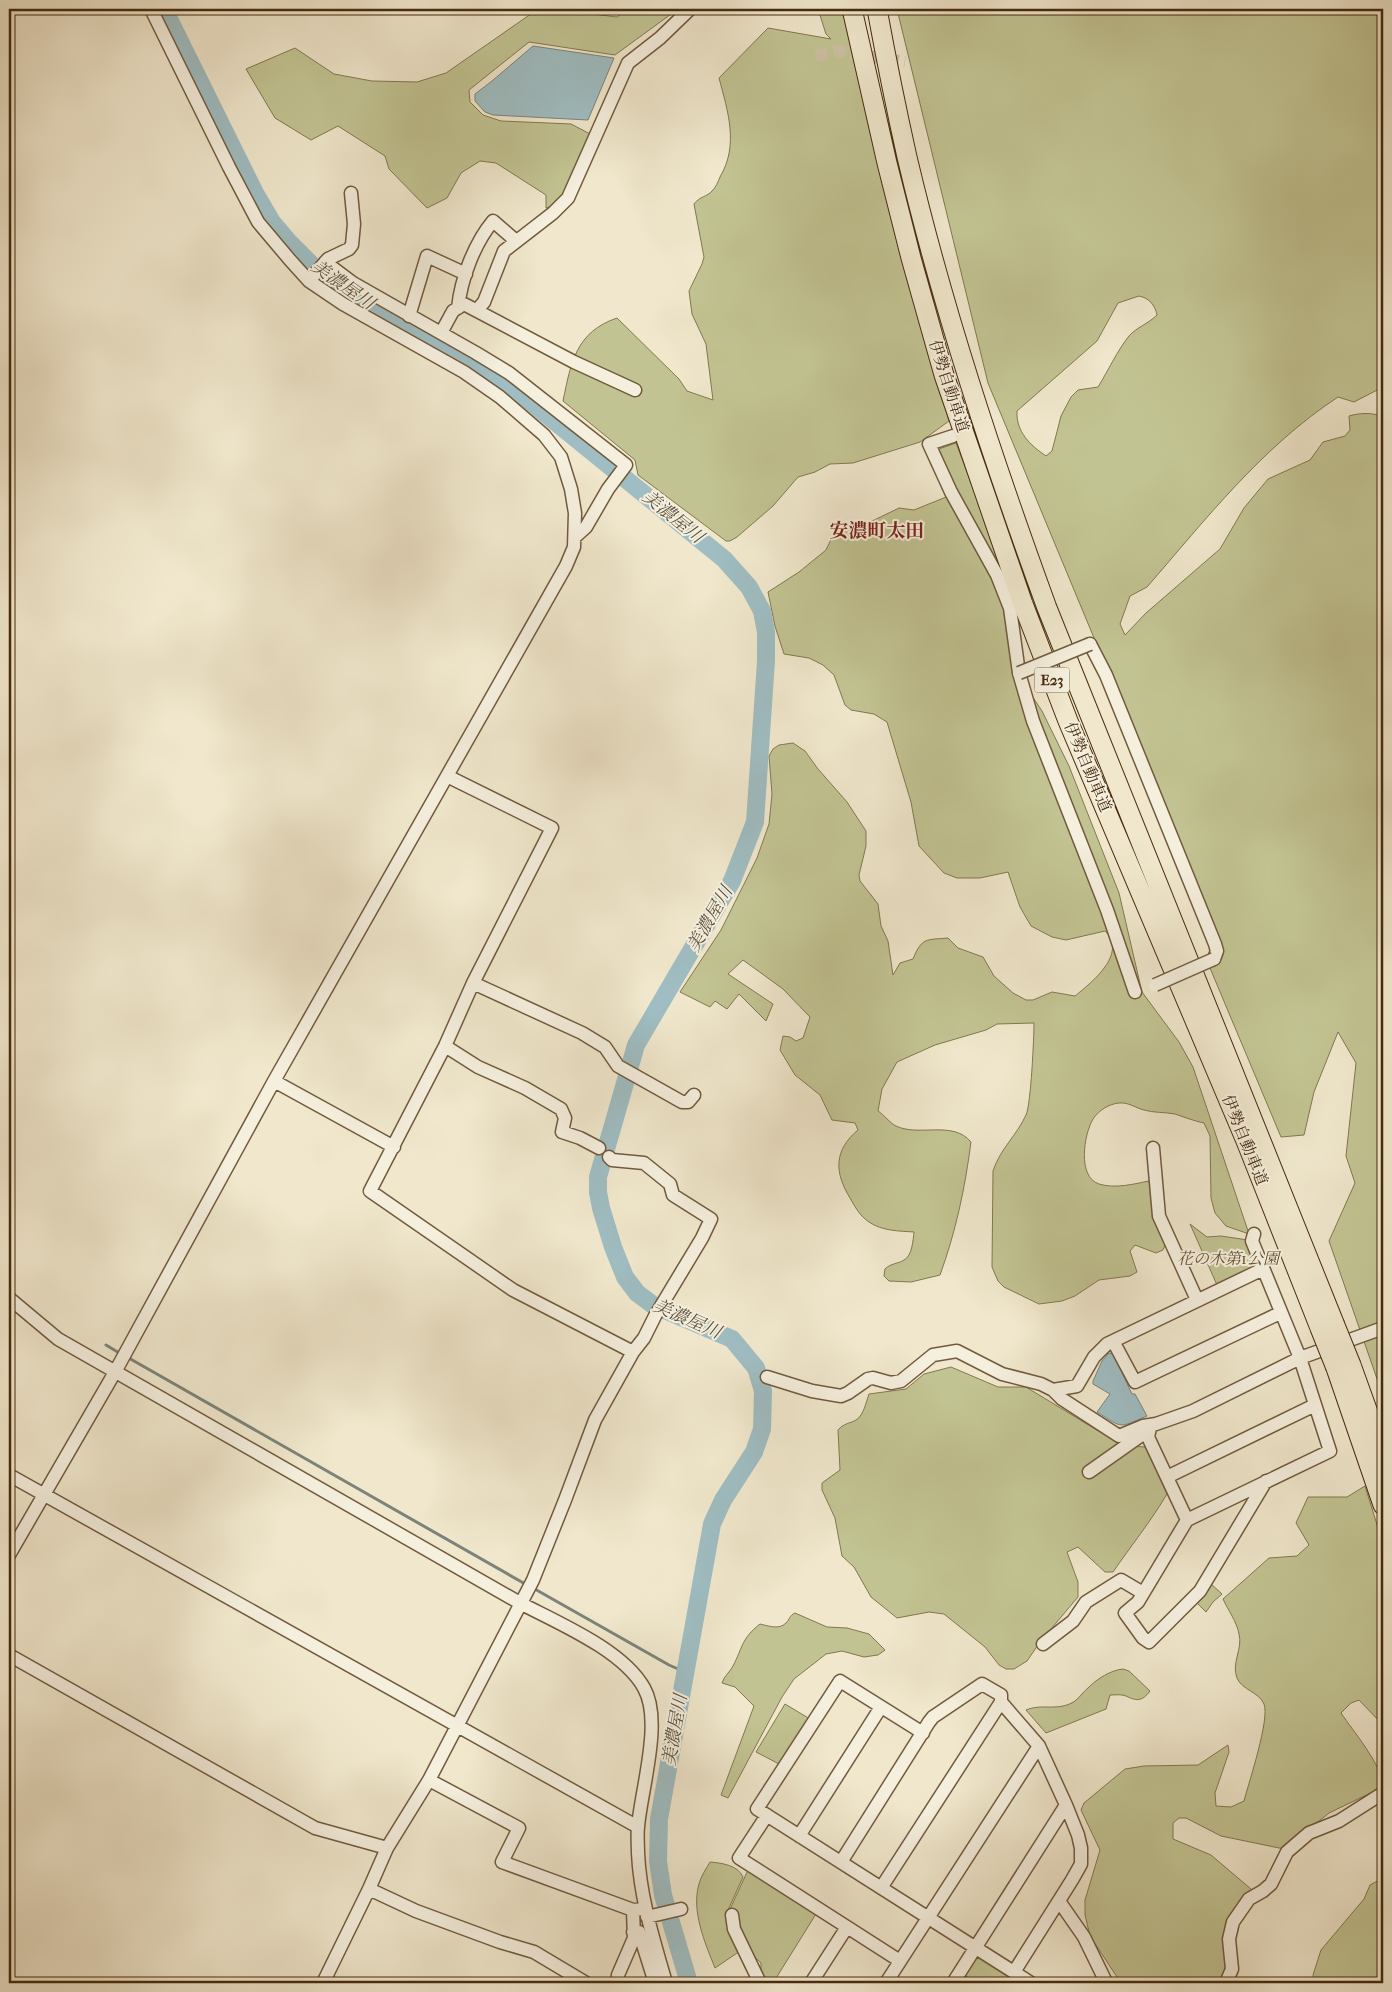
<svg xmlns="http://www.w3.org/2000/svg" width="1392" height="1992" viewBox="0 0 1392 1992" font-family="'IM FELL French Canon','Noto Serif JP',serif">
<rect width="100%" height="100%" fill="#f0e7cc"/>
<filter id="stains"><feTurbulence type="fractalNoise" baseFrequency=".004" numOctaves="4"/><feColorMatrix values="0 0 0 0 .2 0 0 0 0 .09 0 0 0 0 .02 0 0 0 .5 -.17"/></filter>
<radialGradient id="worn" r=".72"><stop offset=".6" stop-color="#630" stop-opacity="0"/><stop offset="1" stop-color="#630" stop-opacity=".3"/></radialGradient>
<!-- green -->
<path fill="#c2c392" stroke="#847750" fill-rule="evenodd" d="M 538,9 L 553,9 L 617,17 L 627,9 L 678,9 L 615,55 L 529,42 L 469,90 L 470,102 L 483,115 L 501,121 L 571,124 L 596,137 L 557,205 L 546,208 L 546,195 L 496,163 L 480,161 L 461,173 L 447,198 L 427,208 L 389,169 L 385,156 L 338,126 L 311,140 L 275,118 L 246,69 L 295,48 L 334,74 L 372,81 L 417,82 L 446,73 Z
M 818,9 L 844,9 L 849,35 L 903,263 L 949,421 L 920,442 L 853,463 L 830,464 L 815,472 L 798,477 L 773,506 L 737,537 L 730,541 L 726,541 L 638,475 L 635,460 L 563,401 C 571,362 576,332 617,318 L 679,379 L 687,391 L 713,400 L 706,344 L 692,314 L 689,291 L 702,264 L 704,257 L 694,204 C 700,196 707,197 712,191 C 716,187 718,182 720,177 C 739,145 728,112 719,78 L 768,28 L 831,39 L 826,34 Z
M 897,9 L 1383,9 L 1383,387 L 1354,402 L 1338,397 C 1262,447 1206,519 1147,587 L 1130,596 L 1120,624 L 1125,635 L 1146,613 L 1220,549 L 1244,508 L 1268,479 L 1310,460 L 1323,442 L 1345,436 L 1350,430 L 1349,416 C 1359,413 1373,412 1383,417 L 1383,1396 L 1329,1241 L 1355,1183 L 1346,1156 L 1356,1063 L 1338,1032 L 1314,1092 L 1304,1135 L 1281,1137 L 1210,968 L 1223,948 L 988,383 ZM 1139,296 C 1149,298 1155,305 1157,315 C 1148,324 1137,327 1129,336 C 1117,351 1108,371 1098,387 L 1078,390 L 1071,397 L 1061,416 L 1052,451 L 1046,456 C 1030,445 1016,432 1017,411 L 1097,341 L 1118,303 Z
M 956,443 L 1003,567 L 1014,669 L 1042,711 L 1069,766 L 1119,893 L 1142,992 L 1179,1042 L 1193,1067 L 1249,1234 L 1226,1226 L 1215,1213 L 1211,1198 L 1210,1136 L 1204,1123 C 1194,1121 1184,1117 1175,1114 C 1165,1112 1154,1113 1144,1110 C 1136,1108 1128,1102 1119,1103 C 1109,1104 1099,1110 1093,1119 C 1084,1134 1077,1177 1099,1184 C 1115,1189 1134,1184 1149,1181 L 1156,1222 L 1166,1243 L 1163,1250 L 1156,1253 L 1135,1245 L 1130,1251 L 1137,1272 L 1130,1276 L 1099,1280 L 1075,1296 L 1062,1301 L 1039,1304 L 1004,1287 L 998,1281 L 992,1267 L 993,1171 C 1000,1149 1017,1135 1026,1115 C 1031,1105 1034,1036 1034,1023 L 997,1024 L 986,1030 L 935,1045 L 897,1062 L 882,1089 L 878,1111 C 884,1115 890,1123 896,1126 C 919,1137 953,1120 971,1142 C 965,1188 956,1231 940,1275 L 911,1282 L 889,1281 L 884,1276 L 885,1269 C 891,1263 898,1264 904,1260 C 912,1256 913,1241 914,1232 C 899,1231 882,1231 869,1222 C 860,1216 855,1207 850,1198 C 834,1172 834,1150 858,1130 L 855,1123 L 832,1120 L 820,1095 L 795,1075 L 780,1050 L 783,1036 L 790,1037 L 796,1041 L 803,1038 L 810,1017 L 783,989 L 743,960 L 728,974 L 773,1004 L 766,1021 L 739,994 L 727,1009 L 715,1001 L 710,1007 L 680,992 L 721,930 L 757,858 L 769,824 L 772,794 L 769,756 L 773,749 L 779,745 L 793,743 L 805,751 L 818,769 L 847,802 L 866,831 L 866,846 L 859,875 L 860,881 L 878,904 L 881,926 L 888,941 L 893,975 L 900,963 L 913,959 C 922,937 926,940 948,938 L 958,948 L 983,957 L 994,976 L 1013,993 L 1026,1000 L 1033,1000 L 1052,992 L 1075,996 C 1092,982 1128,954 1105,931 L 1066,940 L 1052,937 L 1031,926 L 1020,907 L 1008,872 L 980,878 L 957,878 L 944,873 L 919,846 L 911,802 L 887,722 L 874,714 L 851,710 L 845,705 L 834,675 L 823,665 L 809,658 L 784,654 L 775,626 L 768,592 L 799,572 L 826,550 L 837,527 L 862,526 L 899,508 L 914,510 L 956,493 L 936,450 Z
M 1190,1224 L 1207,1237 L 1221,1236 L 1248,1240 L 1256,1261 L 1253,1268 L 1217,1285 Z
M 951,1367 L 998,1387 L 1026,1387 L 1123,1446 L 1147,1447 L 1167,1494 C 1151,1521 1131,1546 1113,1572 L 1105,1572 L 1078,1547 L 1067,1552 L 1078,1582 L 1078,1597 L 1040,1642 L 1027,1661 L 1014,1669 L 1006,1669 L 999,1665 L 985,1647 L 944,1614 L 929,1612 L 897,1618 L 871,1597 L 854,1567 L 842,1556 L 835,1518 L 822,1490 L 822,1483 L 840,1470 L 838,1430 C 844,1423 849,1424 856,1420 C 864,1415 866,1402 869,1394 L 906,1389 L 924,1374 Z
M 1365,1486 L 1383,1544 L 1383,1725 L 1359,1700 L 1351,1703 L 1341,1713 C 1353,1731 1383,1766 1383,1787 L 1329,1813 L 1284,1849 L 1221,1836 L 1186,1818 L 1179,1818 L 1173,1823 L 1173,1839 L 1211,1855 L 1251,1889 L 1252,1892 L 1236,1913 L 1228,1967 L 1220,1983 L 1121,1983 L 1090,1936 L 1085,1915 L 1085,1900 L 1100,1850 L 1081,1810 L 1084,1803 L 1125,1769 L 1144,1766 L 1198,1765 L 1228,1745 L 1229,1752 L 1215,1793 L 1216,1806 L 1231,1807 L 1244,1801 C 1249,1782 1270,1719 1264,1704 C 1259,1692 1242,1690 1237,1678 C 1231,1663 1243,1649 1239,1634 C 1237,1622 1228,1610 1223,1599 L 1269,1558 L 1297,1556 L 1309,1545 L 1296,1523 L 1308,1497 L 1347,1497 Z
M 1210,1583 L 1222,1594 L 1213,1602 L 1206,1612 L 1196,1602 Z
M 795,1613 L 827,1627 L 847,1628 L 869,1634 L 885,1650 L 878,1655 L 864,1657 L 842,1651 L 826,1654 L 794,1679 L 782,1697 L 728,1798 L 721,1795 L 754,1706 L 735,1687 L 722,1683 C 724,1676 730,1672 733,1666 C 743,1647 741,1639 760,1624 C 769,1626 779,1630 786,1623 C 790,1619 789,1616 795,1613 Z
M 1123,1669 L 1129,1671 L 1150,1691 C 1142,1702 1136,1701 1126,1696 C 1121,1694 1115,1695 1110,1695 L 1106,1709 L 1046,1733 L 1026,1710 C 1042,1703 1059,1712 1075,1701 C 1080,1697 1084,1691 1089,1687 C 1097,1679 1111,1670 1123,1669 Z
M 785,1704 L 810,1719 L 781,1765 L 756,1752 Z
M 710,1862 C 721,1863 738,1865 743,1877 L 728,1910 L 733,1930 L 740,1951 L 715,1968 C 705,1943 691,1911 699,1884 C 701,1876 706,1869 710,1862 Z
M 748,1870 L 816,1914 L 773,1983 L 765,1983 L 761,1975 L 761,1963 L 746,1949 L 735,1913 L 730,1909 Z
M 1383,1878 L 1383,1983 L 1315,1983 L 1313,1975 L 1321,1950 L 1364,1899 L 1370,1885 Z
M 976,1956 L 980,1956 L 1018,1980 L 1018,1983 L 977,1983 L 964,1975 Z"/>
<!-- water -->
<path fill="#9fbdc2" stroke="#7c837a" d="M 533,46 L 614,58 L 588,120 L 493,115 L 485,112 L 475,101 L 475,94 L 492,81 Z
M 1109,1353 L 1113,1354 L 1132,1394 L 1135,1394 L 1147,1416 C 1118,1428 1124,1429 1097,1412 L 1110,1394 L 1093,1384 L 1093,1381 L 1102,1361 Z"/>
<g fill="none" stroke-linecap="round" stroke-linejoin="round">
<!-- stream -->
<path stroke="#7c837a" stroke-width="3" d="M 106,1345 L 121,1354
M 127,1357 L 527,1585
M 533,1588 L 669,1665 L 685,1672"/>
<!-- river -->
<path stroke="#9fbdc2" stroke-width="18" d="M 164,9 L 255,193 L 272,222 L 288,241 L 313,266 L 363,302 L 505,381 L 724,559 L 749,587 L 762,611 L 766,632 L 766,661 L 755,822 L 732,881 L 636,1045 L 598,1177 L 598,1192 L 601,1208 L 613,1247 L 625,1277 L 637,1293 L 653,1305 L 732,1339 L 756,1368 L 763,1391 L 762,1429 L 754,1452 L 723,1500 L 712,1524 L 659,1819 L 658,1861 L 663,1895 L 689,1983"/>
<!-- minor-tunnel -->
<path stroke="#cec1a6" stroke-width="12" stroke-dasharray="12 6" stroke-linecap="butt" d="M 816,56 L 836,51 L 905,62"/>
<defs>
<path id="minor" d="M 325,262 L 353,283 L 476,353 L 509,373 L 626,465 L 608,489 L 586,527 L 575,537
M 309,281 L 328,259 L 349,249 L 352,245 L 354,224 L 351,193
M 458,308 C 461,279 474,244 493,221 L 516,241
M 477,310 L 484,302 L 504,251 L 553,213 L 568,198 L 628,63 L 660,38 L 690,9
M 409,316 L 427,256 L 466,274
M 441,333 L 453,311 L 464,304 L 574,362 L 635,390
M 953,436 L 929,444 L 951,492 L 997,575 L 1010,608 L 1019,673 L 1033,721 L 1107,910 L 1135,992
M 1090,644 L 1106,675 L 1215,944 L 1217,951 L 1214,959
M 447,776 L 552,828 L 473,983 L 445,1046 L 370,1191 L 513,1290 L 633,1352
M 473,983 L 582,1033 L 605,1047 L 618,1066 L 682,1102 L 688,1102 L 694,1095
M 445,1046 L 478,1067 L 525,1088 L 561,1109 L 565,1118 L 562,1132 L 580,1138 L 599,1148
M 274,1081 L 394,1147
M 1153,1148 L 1159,1216 L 1197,1300
M 1254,1234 L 1252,1241 L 1300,1358 L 1330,1451 L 1187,1520 L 1138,1602 L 1125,1613 L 1143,1638 L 1149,1642 L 1200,1591 L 1266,1481
M 9,1298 L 58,1339 L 520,1603 C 558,1623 623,1650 644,1688 C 663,1721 641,1790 638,1827 C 637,1835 638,1845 638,1853 C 640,1898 654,1941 666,1983
M 1113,1341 L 1135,1382 L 1280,1313
M 767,1377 L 812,1391 L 841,1396 L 848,1393 L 868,1379 L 873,1378 L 891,1383 L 901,1381 L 933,1355 L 957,1351 L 1002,1374 L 1041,1384 L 1053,1390 L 1062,1399 L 1119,1436 L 1143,1426 L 1156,1424 L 1193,1411 L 1300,1358 L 1383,1328
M 1053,1390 L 1077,1386 L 1094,1357 L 1107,1344 L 1263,1269
M 1150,1428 L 1148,1437 L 1187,1520
M 1089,1472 L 1150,1429
M 9,1475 L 638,1827
M 1167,1477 L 1315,1405
M 9,1555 L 115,1372 L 274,1081 L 566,566 L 574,547 L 575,513 L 571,489 L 561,457 L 544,435 L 500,397 L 464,372 L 343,304 L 309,281 L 290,260 L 258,222 L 229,167 L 151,9
M 1043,1644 L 1073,1621 L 1086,1602 L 1121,1580 L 1143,1593
M 9,1655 L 315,1828 L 387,1848
M 1001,1702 L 1039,1746 L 1066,1805 L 1078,1835 L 1081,1848 L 1081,1864 L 1072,1880 L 1014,1972
M 923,1733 L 840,1681 L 757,1809 L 1031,1983
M 429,1780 L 519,1828 L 502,1862 L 633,1910 L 645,1909
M 767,1815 L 739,1858 L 847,1927 L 811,1983
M 799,1836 L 881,1707
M 841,1862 L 929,1722 L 933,1717 L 982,1684 L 1001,1695 L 1001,1702 L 881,1888
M 369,1889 L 416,1911 L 500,1942 L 534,1952 L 586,1983
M 1059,1901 L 1084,1937 L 1106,1982 L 1105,1983
M 732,1915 L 734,1929 L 760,1983
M 647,1917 L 681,1909
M 847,1927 L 900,1961
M 633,1932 L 639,1932 L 655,1983
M 323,1983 L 369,1889 L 387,1848 L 429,1780 L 533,1580 L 565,1500 L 595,1420 L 633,1352 L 644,1338 L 655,1316 L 702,1238 L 711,1219 L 673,1195 L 670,1184 L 644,1163 L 612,1160 L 609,1157
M 617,1983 L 618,1975 L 634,1938 L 633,1910
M 886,1983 L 1039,1746
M 953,1983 L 1066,1805
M 1226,1983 L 1232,1969 L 1229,1939 L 1233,1922 L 1249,1899 L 1263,1891 L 1271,1884 L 1287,1852 L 1309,1833 L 1339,1821 L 1383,1793"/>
<path id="highway" d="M 852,9 L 887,163 L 911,258 L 944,375 L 1023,604 L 1068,721 L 1246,1141 L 1320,1328
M 877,9 C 886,58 896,108 907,157 C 943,310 993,460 1047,608 L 1334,1323
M 1351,1365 L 1383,1454
M 1336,1368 L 1383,1505"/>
</defs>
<!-- minor casing -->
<use href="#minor" stroke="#715a3d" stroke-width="15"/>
<!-- highway casing -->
<use href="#highway" stroke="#472b0d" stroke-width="21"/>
<!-- minor -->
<use href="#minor" stroke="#f5efde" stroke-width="12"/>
<!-- highway -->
<use href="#highway" stroke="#f0e7cc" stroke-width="19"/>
<defs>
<path id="minor-bridge" d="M 1019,673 L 1090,644
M 1155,985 L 1214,959"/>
<path id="highway-bridge" d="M 1334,1323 L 1351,1365
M 1320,1328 L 1336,1368"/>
</defs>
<!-- minor-bridge casing -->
<use href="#minor-bridge" stroke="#715a3d" stroke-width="15" stroke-linecap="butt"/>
<!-- highway-bridge casing -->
<use href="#highway-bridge" stroke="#472b0d" stroke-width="21" stroke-linecap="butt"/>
<!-- minor-bridge -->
<use href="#minor-bridge" stroke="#f5efde" stroke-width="12"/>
<!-- highway-bridge -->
<use href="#highway-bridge" stroke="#f0e7cc" stroke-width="19"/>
</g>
<g text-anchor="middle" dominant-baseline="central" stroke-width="4" stroke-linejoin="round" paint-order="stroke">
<!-- shield labels -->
<rect fill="#f5efde" stroke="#7b664c" stroke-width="1" x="1034.5" y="667.5" width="35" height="25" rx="4"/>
<g font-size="15" font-weight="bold" fill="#472b0d">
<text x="1052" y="680">E23</text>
</g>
<!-- street labels -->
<g font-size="16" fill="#472b0d" stroke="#f5efde">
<text transform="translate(949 386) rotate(72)">伊勢自動車道</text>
<text transform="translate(1088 767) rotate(67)">伊勢自動車道</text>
<text transform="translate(1245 1140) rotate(68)">伊勢自動車道</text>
</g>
<!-- park labels -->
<g font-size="16" font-style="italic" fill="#66512e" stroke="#f5efde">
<text x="1228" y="1258">花の木第1公園</text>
</g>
<!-- water labels -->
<g font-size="18" font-style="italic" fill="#5d503a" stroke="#f5efde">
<text transform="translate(343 285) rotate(35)">美濃屋川</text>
<text transform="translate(673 517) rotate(39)">美濃屋川</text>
<text transform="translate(710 919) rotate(-60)">美濃屋川</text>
<text transform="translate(687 1319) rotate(24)">美濃屋川</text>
<text transform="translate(675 1730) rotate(-80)">美濃屋川</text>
</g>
<!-- quarter labels -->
<g font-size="19" font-weight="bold" fill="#7a1f14" stroke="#f5efde">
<text x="877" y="531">安濃町太田</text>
</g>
</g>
<!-- margin -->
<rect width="1392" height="1992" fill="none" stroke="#f0e7cc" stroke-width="30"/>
<rect x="10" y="10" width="1372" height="1972" fill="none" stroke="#472b0d" stroke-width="2.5"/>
<rect x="15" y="15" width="1362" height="1962" fill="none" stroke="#472b0d"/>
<rect width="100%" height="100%" filter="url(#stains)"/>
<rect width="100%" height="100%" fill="url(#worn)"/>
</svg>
